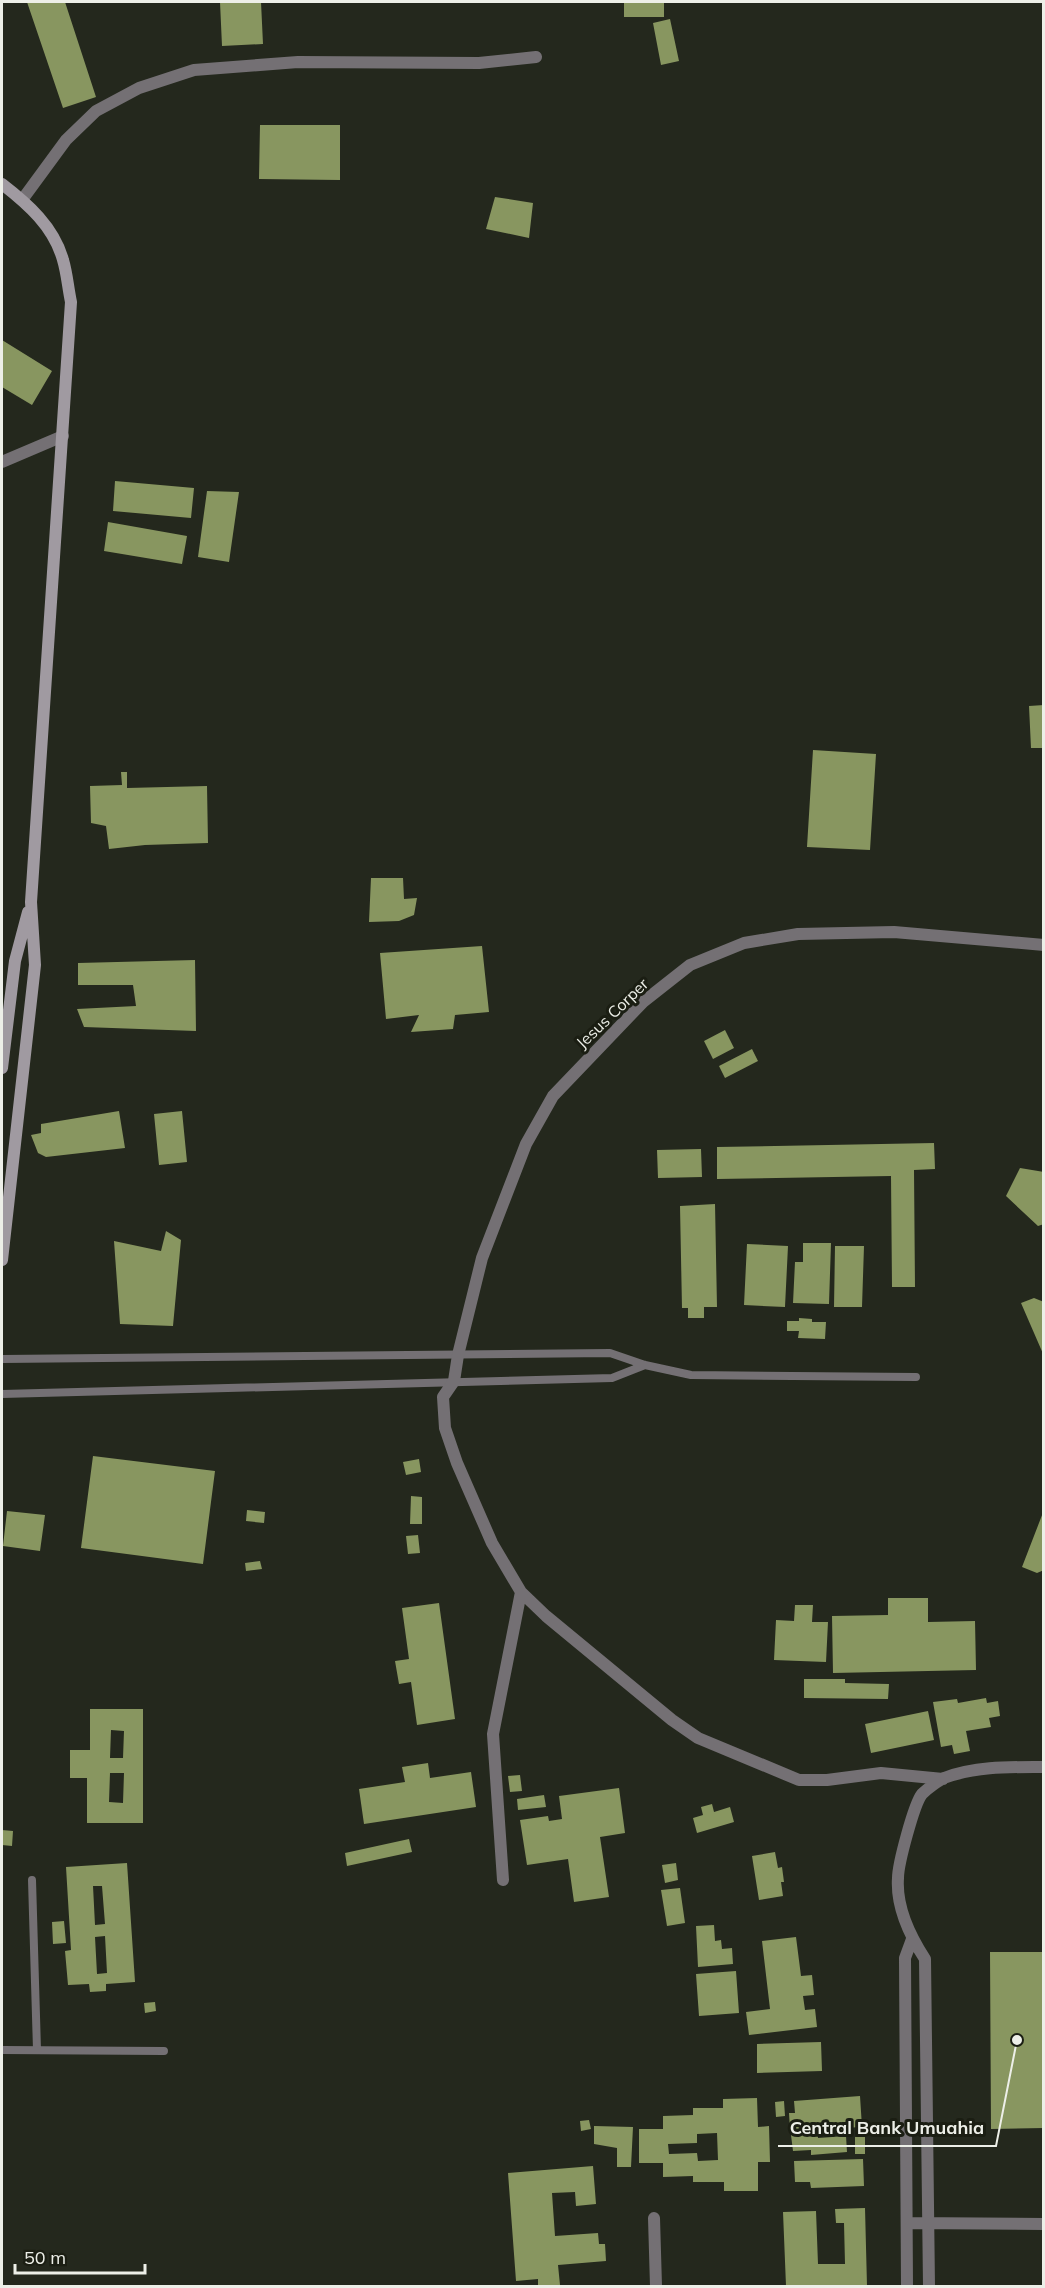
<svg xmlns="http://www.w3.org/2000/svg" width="1045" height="2288" viewBox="0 0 1045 2288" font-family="Mulish,sans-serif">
<rect width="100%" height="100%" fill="#24281d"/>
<!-- building -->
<path fill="#889660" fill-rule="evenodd" d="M 27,2 L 65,2 L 96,97 L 63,108 Z
M 220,2 L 261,2 L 263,44 L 222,46 Z
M 624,2 L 664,2 L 664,17 L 624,17 Z
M 670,19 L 679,61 L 661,65 L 653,23 Z
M 260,125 L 340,125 L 340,180 L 259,179 Z
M 495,197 L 533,203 L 529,238 L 486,229 Z
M 2,340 L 52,371 L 32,405 L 2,387 Z
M 115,481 L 194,488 L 191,518 L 113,511 Z
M 207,491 L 239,492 L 229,562 L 198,557 Z
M 108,522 L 187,536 L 182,564 L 104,551 Z
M 1044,705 L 1044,748 L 1031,748 L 1029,706 Z
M 813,750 L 876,754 L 870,850 L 807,847 Z
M 121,772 L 127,772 L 127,788 L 207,786 L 208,843 L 145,845 L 109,849 L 106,826 L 91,823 L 90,786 L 122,785 Z
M 371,878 L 403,878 L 404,899 L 417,898 L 414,915 L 399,921 L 369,922 Z
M 482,946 L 489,1012 L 455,1015 L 453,1029 L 411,1032 L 419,1015 L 386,1019 L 380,953 Z
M 195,960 L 196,1031 L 84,1027 L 77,1009 L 136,1006 L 133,985 L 78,985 L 78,963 Z
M 725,1030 L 734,1048 L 713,1059 L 704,1041 Z
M 752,1049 L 758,1061 L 725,1078 L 719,1066 Z
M 119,1111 L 125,1148 L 46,1157 L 38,1153 L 31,1135 L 41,1133 L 41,1124 Z
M 182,1111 L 187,1162 L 159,1165 L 154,1114 Z
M 934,1143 L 935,1169 L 914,1170 L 915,1287 L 892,1287 L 891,1176 L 717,1179 L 717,1147 Z
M 701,1149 L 702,1177 L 658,1178 L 657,1150 Z
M 1020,1168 L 1044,1172 L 1044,1224 L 1038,1226 L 1006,1196 Z
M 715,1204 L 717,1307 L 704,1307 L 704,1318 L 688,1318 L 688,1308 L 682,1308 L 680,1206 Z
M 166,1231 L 181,1240 L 173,1326 L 120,1324 L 114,1241 L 161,1251 Z
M 803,1243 L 831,1243 L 829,1304 L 793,1303 L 795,1262 L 803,1262 Z
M 747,1244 L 788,1246 L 785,1307 L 744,1305 Z
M 835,1246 L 864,1246 L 862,1307 L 834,1307 Z
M 1034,1298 L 1044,1302 L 1044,1356 L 1021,1303 Z
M 799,1318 L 812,1319 L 812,1322 L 826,1322 L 825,1339 L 798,1338 L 799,1331 L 787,1331 L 787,1321 L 799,1321 Z
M 93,1456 L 215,1471 L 203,1564 L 81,1548 Z
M 419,1459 L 421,1472 L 406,1475 L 403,1462 Z
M 411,1496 L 422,1497 L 422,1524 L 410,1524 Z
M 247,1510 L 265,1512 L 264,1523 L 246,1521 Z
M 1044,1510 L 1044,1570 L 1037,1573 L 1022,1567 Z
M 7,1511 L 45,1515 L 40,1551 L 3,1546 Z
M 418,1535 L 420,1553 L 408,1554 L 406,1536 Z
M 260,1561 L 262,1569 L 246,1571 L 245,1563 Z
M 888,1598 L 928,1598 L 928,1622 L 975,1621 L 976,1670 L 833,1673 L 832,1616 L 888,1615 Z
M 439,1603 L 455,1719 L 417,1725 L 411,1682 L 399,1684 L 395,1661 L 409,1659 L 402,1608 Z
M 795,1605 L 813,1605 L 812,1622 L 828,1622 L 826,1662 L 774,1660 L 776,1620 L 794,1621 Z
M 804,1679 L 845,1679 L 845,1683 L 889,1684 L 888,1699 L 804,1698 Z
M 986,1698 L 987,1703 L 998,1701 L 1000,1716 L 989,1718 L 991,1727 L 966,1731 L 970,1751 L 954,1754 L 952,1745 L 941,1747 L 933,1702 L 957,1699 L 958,1703 Z
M 90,1709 L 143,1709 L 143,1823 L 87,1823 L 87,1778 L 70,1778 L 70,1750 L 90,1750 ZM 111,1730 L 124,1731 L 123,1758 L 110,1758 ZM 110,1773 L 124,1773 L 123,1803 L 109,1802 Z
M 928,1711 L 934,1740 L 871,1753 L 865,1724 Z
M 428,1763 L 430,1778 L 471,1772 L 476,1807 L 364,1824 L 359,1789 L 405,1782 L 402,1767 Z
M 520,1775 L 522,1791 L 510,1792 L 508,1776 Z
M 619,1788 L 625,1833 L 600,1837 L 609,1897 L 574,1902 L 568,1859 L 527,1865 L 520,1820 L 548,1816 L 549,1821 L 562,1819 L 559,1796 Z
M 544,1795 L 546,1807 L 518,1810 L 517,1799 Z
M 712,1804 L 714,1812 L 730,1807 L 734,1822 L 697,1833 L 693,1818 L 703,1815 L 701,1807 Z
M 2,1830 L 13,1831 L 12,1846 L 2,1845 Z
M 409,1839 L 412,1852 L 347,1866 L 345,1853 Z
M 775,1852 L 778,1868 L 782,1867 L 784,1882 L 781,1882 L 783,1896 L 759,1900 L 752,1856 Z
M 127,1863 L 135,1982 L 106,1984 L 106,1991 L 90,1992 L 89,1984 L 68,1985 L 65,1951 L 71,1950 L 66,1867 ZM 93,1886 L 102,1886 L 105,1924 L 95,1925 ZM 105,1936 L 107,1973 L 97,1974 L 95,1937 Z
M 676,1863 L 678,1880 L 665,1883 L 662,1865 Z
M 680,1888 L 685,1923 L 667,1926 L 661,1890 Z
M 64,1921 L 66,1943 L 53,1944 L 52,1922 Z
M 714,1925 L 715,1941 L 721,1940 L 722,1949 L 732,1948 L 733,1964 L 698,1967 L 696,1926 Z
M 796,1937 L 801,1976 L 812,1975 L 814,1995 L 803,1996 L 805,2010 L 815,2009 L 817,2027 L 749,2035 L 746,2012 L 770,2009 L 762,1941 Z
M 990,1952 L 1044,1952 L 1044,2128 L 991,2129 Z
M 736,1971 L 739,2013 L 699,2016 L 696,1974 Z
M 155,2002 L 156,2011 L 145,2013 L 144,2003 Z
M 821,2042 L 822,2071 L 757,2073 L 757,2044 Z
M 860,2096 L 862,2127 L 843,2128 L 844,2132 L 826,2133 L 826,2127 L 790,2129 L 789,2113 L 795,2113 L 794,2101 Z
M 757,2098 L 758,2127 L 769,2126 L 770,2162 L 758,2162 L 758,2191 L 724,2191 L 724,2182 L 693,2182 L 693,2176 L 663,2177 L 663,2163 L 639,2163 L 639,2129 L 663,2129 L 663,2116 L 693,2115 L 693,2108 L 723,2108 L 723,2099 ZM 717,2133 L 718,2160 L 698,2161 L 697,2153 L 669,2154 L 668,2144 L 697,2143 L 697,2134 Z
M 784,2101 L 785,2116 L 776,2117 L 775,2102 Z
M 589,2120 L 591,2129 L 581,2131 L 580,2121 Z
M 594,2126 L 633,2127 L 631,2167 L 617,2167 L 617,2148 L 594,2144 Z
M 818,2133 L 818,2138 L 846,2136 L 847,2152 L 811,2155 L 811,2150 L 793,2151 L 791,2135 Z
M 855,2137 L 865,2137 L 865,2154 L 855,2154 Z
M 863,2159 L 864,2186 L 811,2188 L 810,2182 L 795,2182 L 794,2161 Z
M 593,2166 L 596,2204 L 576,2206 L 575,2192 L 552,2193 L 555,2236 L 598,2233 L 599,2244 L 605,2244 L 606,2261 L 558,2265 L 560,2285 L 538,2286 L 538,2279 L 516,2281 L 508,2173 Z
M 865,2208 L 867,2286 L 786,2286 L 783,2212 L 816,2211 L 818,2264 L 845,2264 L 844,2223 L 836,2223 L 835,2209 Z"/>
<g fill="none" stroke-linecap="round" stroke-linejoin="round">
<!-- lane -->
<path stroke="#747074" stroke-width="8" d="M 2,1359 L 610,1353 L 645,1365 L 691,1375 L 916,1377
M 2,1394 L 612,1378 L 645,1365
M 32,1880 L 37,2050
M 2,2050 L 164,2051"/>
<!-- street -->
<path stroke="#747074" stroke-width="12" d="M 22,200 L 66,140 L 96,111 L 139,88 L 194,70 L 298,62 L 479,63 L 536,57
M 2,462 L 63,436
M 943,1779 L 881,1773 L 827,1780 L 799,1780 L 698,1738 L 672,1720 L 546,1616 L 521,1592 L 492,1543 L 457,1463 L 445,1428 L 443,1397 L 454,1381 L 458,1355 L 482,1258 L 526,1144 L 553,1096 L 643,1002 L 690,965 L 744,943 L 798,934 L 894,932 L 1044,945
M 503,1880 L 493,1734 L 521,1592
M 654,2218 L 656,2286
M 907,2223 L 1044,2224
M 907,2286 L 905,1958 L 912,1939
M 929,2286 L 925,1959 C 910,1936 896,1906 898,1878 C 898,1864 914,1804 922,1794 C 927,1789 938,1781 944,1778 C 976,1766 1010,1767 1044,1767"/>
<!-- secondary -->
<path stroke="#a09aa1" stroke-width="12" d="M 2,184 C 28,204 54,227 63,260 C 67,273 68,288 71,302 L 31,902 L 35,965 L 2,1260
M 2,1068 L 15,961 L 28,912"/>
</g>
<g text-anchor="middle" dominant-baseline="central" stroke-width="6" stroke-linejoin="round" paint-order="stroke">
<!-- street labels -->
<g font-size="16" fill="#edefe8" stroke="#1b1e13">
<text transform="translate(612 1013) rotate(-44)">Jesus Corper</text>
</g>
</g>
<!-- callouts -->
<path fill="none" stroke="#edefe8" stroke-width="2" d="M1017 2040L996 2146H778"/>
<circle fill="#edefe8" stroke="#1b1e13" stroke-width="2" cx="1017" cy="2040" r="6"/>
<g font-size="18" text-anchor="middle" font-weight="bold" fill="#edefe8" stroke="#1b1e13" stroke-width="6" stroke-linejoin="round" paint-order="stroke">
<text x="887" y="2134">Central Bank Umuahia</text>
</g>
<!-- border -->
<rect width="1045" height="2288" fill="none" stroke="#edefe8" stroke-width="6"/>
<!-- scale -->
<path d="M15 2264v9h130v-9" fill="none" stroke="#edefe8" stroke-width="3"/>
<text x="24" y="2264" font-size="18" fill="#edefe8" stroke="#1b1e13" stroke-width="4.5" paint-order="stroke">50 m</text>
</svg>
